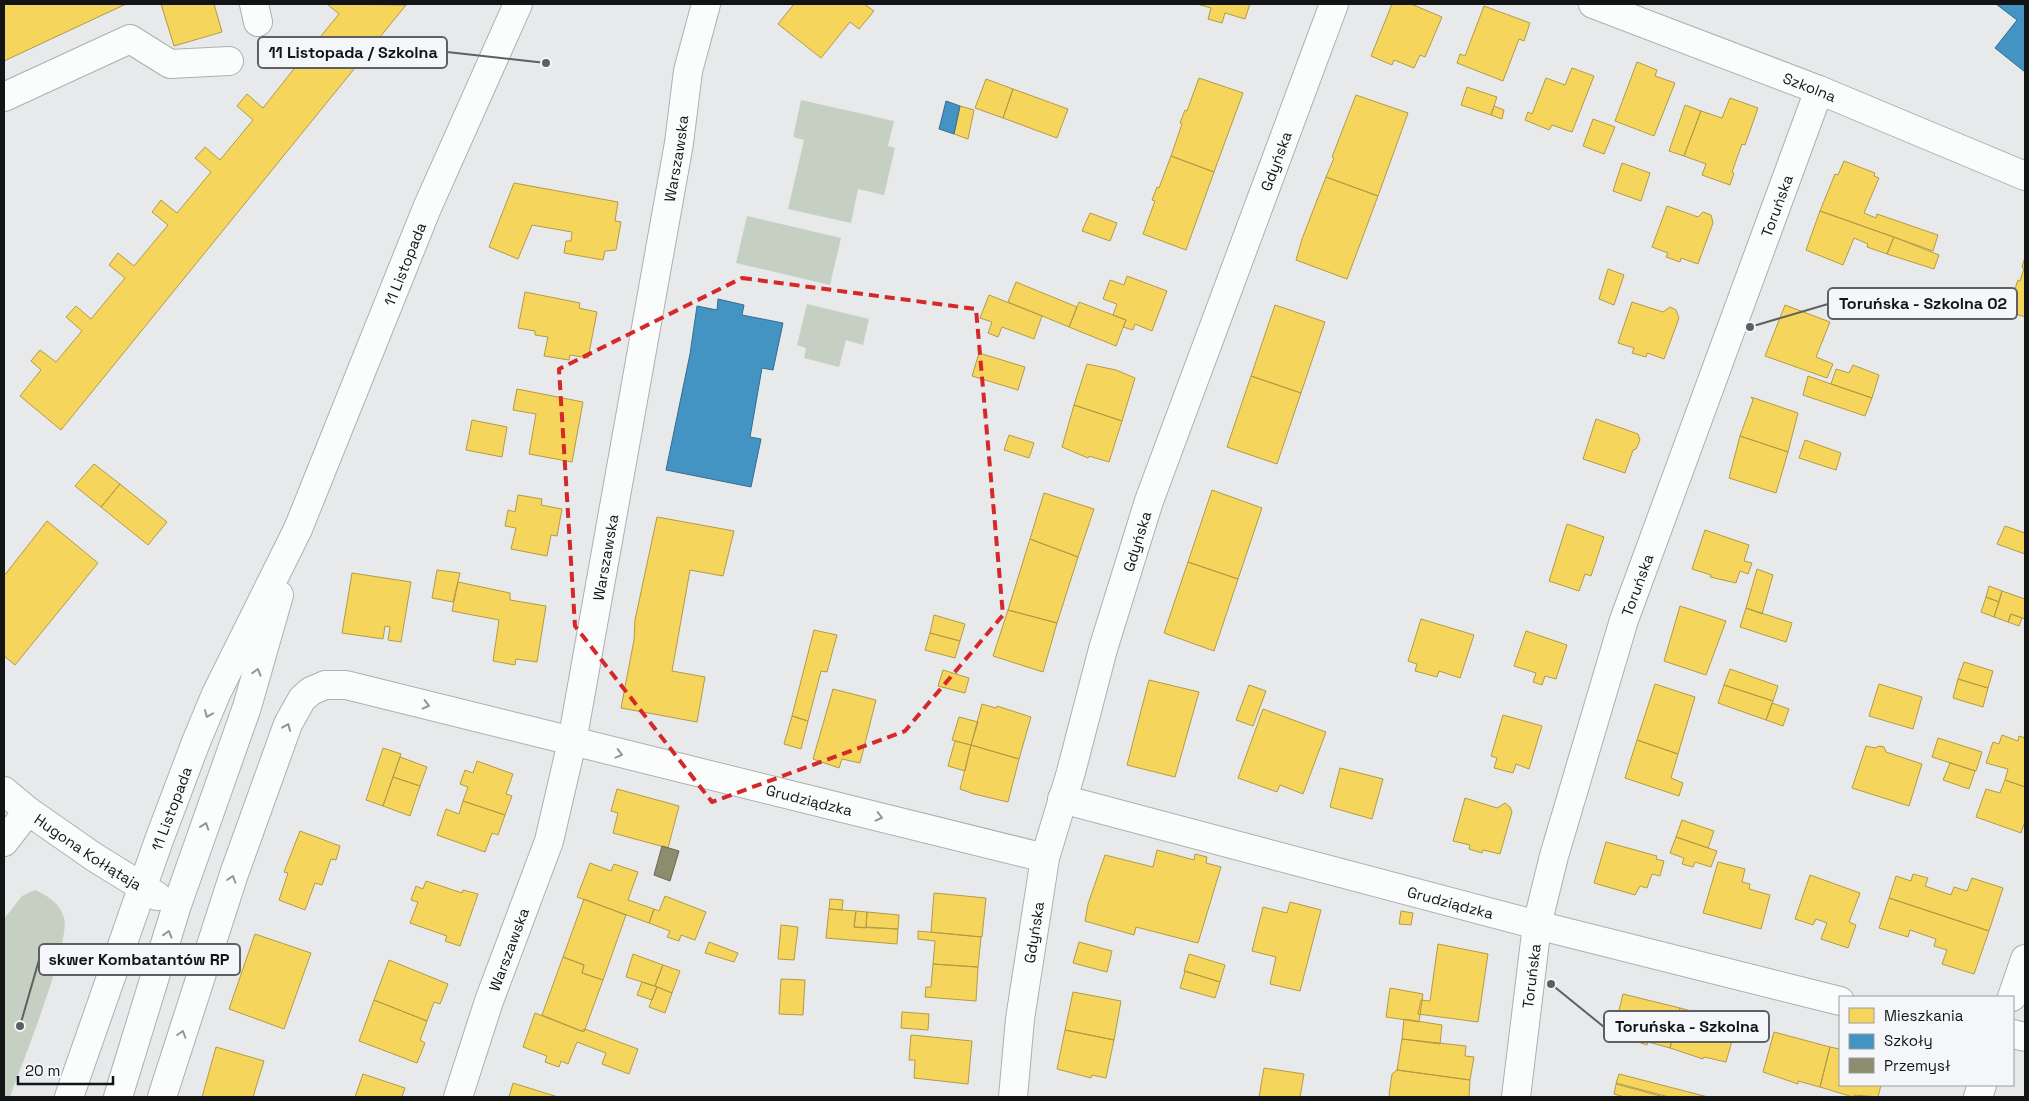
<svg xmlns="http://www.w3.org/2000/svg" width="2029" height="1101" viewBox="0 0 2029 1101" font-family="'Space Grotesk',sans-serif">
<rect width="100%" height="100%" fill="#e7e9eb"/>
<!-- green -->
<path fill="#c5d0c3" d="M 801,100 L 894,121 L 888,146 L 895,148 L 884,195 L 858,189 L 851,223 L 788,209 L 804,140 L 793,137 Z
M 747,216 L 841,238 L 830,285 L 736,263 Z
M 807,304 L 869,319 L 863,345 L 846,340 L 839,367 L 804,358 L 806,348 L 797,345 Z
M 35,890 C 49,897 59,902 64,918 C 71,943 21,1066 10,1097 L 4,1097 L 4,919 L 22,896 Z"/>
<!-- homes -->
<path fill="#f6d55c" stroke="#b29b47" d="M 7,4 L 126,4 L 4,61 L 4,5 Z
M 161,4 L 214,4 L 222,32 L 174,46 Z
M 327,4 L 406,5 L 61,430 L 20,396 L 41,370 L 31,361 L 40,350 L 56,362 L 82,331 L 66,317 L 76,306 L 91,319 L 125,278 L 109,265 L 118,253 L 134,266 L 168,225 L 152,212 L 161,200 L 177,213 L 211,172 L 195,158 L 205,147 L 220,160 L 253,120 L 237,106 L 247,94 L 263,108 L 297,65 L 281,52 L 291,40 L 307,53 L 339,14 Z
M 794,4 L 864,4 L 874,11 L 859,29 L 850,22 L 821,58 L 778,24 Z
M 1197,4 L 1250,4 L 1245,19 L 1225,13 L 1222,23 L 1208,19 L 1211,8 Z
M 1392,4 L 1411,4 L 1442,17 L 1425,57 L 1420,55 L 1414,68 L 1394,60 L 1392,65 L 1371,56 Z
M 1484,6 L 1530,23 L 1524,41 L 1519,39 L 1503,81 L 1457,63 L 1460,54 L 1465,56 Z
M 1637,62 L 1657,70 L 1655,76 L 1675,83 L 1654,136 L 1615,121 Z
M 1572,68 L 1594,76 L 1572,132 L 1552,125 L 1549,130 L 1525,120 L 1528,112 L 1532,114 L 1546,78 L 1565,85 Z
M 1199,78 L 1243,93 L 1214,172 L 1171,156 L 1182,124 L 1180,123 L 1185,110 L 1187,111 Z
M 986,79 L 1013,89 L 1003,118 L 975,108 Z
M 1467,87 L 1497,97 L 1491,115 L 1461,105 Z
M 1013,89 L 1068,109 L 1057,138 L 1003,118 Z
M 1356,95 L 1408,113 L 1378,196 L 1326,177 L 1334,158 L 1332,157 Z
M 1730,98 L 1758,108 L 1745,145 L 1742,144 L 1732,172 L 1734,173 L 1730,185 L 1702,175 L 1706,164 L 1684,156 L 1701,111 L 1722,118 Z
M 1685,105 L 1701,111 L 1684,156 L 1669,151 Z
M 960,106 L 974,110 L 968,139 L 954,134 Z
M 1494,106 L 1504,110 L 1502,119 L 1491,115 Z
M 1593,119 L 1615,127 L 1604,154 L 1583,146 Z
M 1171,156 L 1214,172 L 1186,250 L 1143,234 L 1155,201 L 1152,200 L 1157,187 L 1159,188 Z
M 1844,161 L 1875,173 L 1874,176 L 1879,178 L 1864,213 L 1876,218 L 1877,214 L 1938,235 L 1933,251 L 1820,211 L 1835,174 L 1838,175 Z
M 1622,163 L 1650,173 L 1641,201 L 1613,191 Z
M 1326,177 L 1378,196 L 1347,279 L 1296,260 L 1302,239 Z
M 514,183 L 618,202 L 615,221 L 621,222 L 616,250 L 605,251 L 603,260 L 564,253 L 566,241 L 571,241 L 572,232 L 532,225 L 518,259 L 489,247 Z
M 1667,206 L 1698,217 L 1703,212 L 1711,215 L 1713,223 L 1698,264 L 1681,258 L 1680,262 L 1666,257 L 1668,253 L 1652,247 Z
M 1820,211 L 1894,237 L 1887,254 L 1867,247 L 1868,244 L 1854,238 L 1843,265 L 1806,250 Z
M 1090,213 L 1117,223 L 1110,241 L 1082,231 Z
M 1894,237 L 1939,255 L 1934,269 L 1887,254 Z
M 2025,257 L 2025,317 L 2007,311 L 2018,280 L 2020,281 L 2024,268 L 2022,267 Z
M 1608,269 L 1624,275 L 1614,305 L 1599,299 Z
M 1127,276 L 1167,291 L 1152,331 L 1135,324 L 1133,330 L 1123,327 L 1126,320 L 1113,315 L 1117,304 L 1103,299 L 1110,280 L 1124,285 Z
M 1016,282 L 1077,307 L 1069,327 L 1008,302 Z
M 525,292 L 580,303 L 579,308 L 597,312 L 588,358 L 570,355 L 569,360 L 544,356 L 548,337 L 535,335 L 535,331 L 518,328 Z
M 989,295 L 1042,316 L 1034,339 L 1002,327 L 998,337 L 988,333 L 992,322 L 980,318 Z
M 1079,302 L 1126,320 L 1116,346 L 1069,327 Z
M 1632,302 L 1663,312 L 1670,307 L 1676,310 L 1679,318 L 1664,359 L 1647,353 L 1646,357 L 1632,353 L 1634,348 L 1618,343 Z
M 1275,305 L 1325,322 L 1301,393 L 1251,376 Z
M 1785,305 L 1830,322 L 1816,357 L 1833,364 L 1827,378 L 1765,356 Z
M 979,353 L 1025,367 L 1018,390 L 972,376 Z
M 1087,364 L 1116,370 L 1135,378 L 1122,421 L 1074,405 Z
M 1853,365 L 1879,375 L 1872,398 L 1831,384 L 1836,369 L 1849,373 Z
M 1251,376 L 1301,393 L 1277,464 L 1227,447 Z
M 1808,376 L 1872,398 L 1865,416 L 1803,395 Z
M 517,389 L 583,402 L 572,462 L 529,454 L 536,414 L 513,410 Z
M 1751,397 L 1798,413 L 1788,452 L 1740,436 L 1753,400 Z
M 1074,405 L 1122,421 L 1109,462 L 1089,456 L 1088,458 L 1062,447 Z
M 1596,419 L 1638,434 L 1640,440 L 1636,449 L 1633,450 L 1625,473 L 1583,459 Z
M 472,420 L 507,427 L 502,457 L 466,450 Z
M 1009,435 L 1034,443 L 1029,458 L 1004,450 Z
M 1740,436 L 1788,452 L 1776,493 L 1729,478 Z
M 1805,440 L 1841,453 L 1836,470 L 1799,458 Z
M 94,464 L 120,484 L 101,507 L 75,486 Z
M 120,484 L 167,522 L 148,545 L 101,507 Z
M 1212,490 L 1262,508 L 1238,579 L 1188,562 Z
M 1044,493 L 1094,509 L 1078,557 L 1030,539 Z
M 518,495 L 542,499 L 541,505 L 562,509 L 557,536 L 551,535 L 547,556 L 511,549 L 516,528 L 505,526 L 508,510 L 515,512 Z
M 657,517 L 734,531 L 723,576 L 690,570 L 672,671 L 705,677 L 697,722 L 621,708 L 634,640 L 635,620 Z
M 47,521 L 98,563 L 15,665 L 4,656 L 4,576 Z
M 1567,524 L 1604,537 L 1591,576 L 1585,574 L 1579,591 L 1549,581 Z
M 2005,526 L 2025,533 L 2025,554 L 1997,544 Z
M 1705,530 L 1749,545 L 1744,561 L 1752,563 L 1748,574 L 1740,571 L 1736,583 L 1710,577 L 1711,575 L 1692,569 Z
M 1030,539 L 1078,557 L 1057,623 L 1008,610 Z
M 1188,562 L 1238,579 L 1214,651 L 1164,633 Z
M 1757,569 L 1773,575 L 1762,614 L 1746,608 Z
M 437,570 L 460,573 L 453,602 L 432,598 Z
M 352,573 L 411,582 L 401,642 L 388,640 L 390,627 L 385,626 L 383,639 L 342,633 Z
M 458,582 L 510,593 L 510,600 L 546,606 L 537,662 L 516,659 L 515,665 L 493,661 L 499,620 L 452,611 Z
M 1989,586 L 2002,591 L 1999,602 L 1986,597 Z
M 2002,591 L 2025,599 L 2025,619 L 2011,614 L 2008,622 L 1994,617 Z
M 1986,597 L 1999,602 L 1994,617 L 1981,612 Z
M 1680,606 L 1726,621 L 1706,675 L 1664,661 Z
M 1746,608 L 1792,623 L 1786,642 L 1740,627 Z
M 1008,610 L 1057,623 L 1043,672 L 993,656 Z
M 2011,614 L 2022,618 L 2019,626 L 2008,622 Z
M 934,615 L 965,624 L 960,641 L 930,633 Z
M 1421,619 L 1474,635 L 1460,678 L 1439,671 L 1437,677 L 1415,671 L 1417,664 L 1408,661 Z
M 814,630 L 837,635 L 827,672 L 821,671 L 808,721 L 792,716 Z
M 1526,631 L 1567,645 L 1556,679 L 1545,676 L 1542,685 L 1533,682 L 1536,673 L 1514,666 Z
M 930,633 L 960,641 L 955,658 L 925,650 Z
M 1964,662 L 1993,671 L 1988,688 L 1958,679 Z
M 1730,669 L 1778,686 L 1773,701 L 1724,685 Z
M 943,670 L 969,678 L 965,693 L 938,686 Z
M 1958,679 L 1988,688 L 1983,707 L 1953,698 Z
M 1149,680 L 1199,692 L 1175,777 L 1127,765 Z
M 1655,684 L 1695,697 L 1678,754 L 1637,740 Z
M 1879,684 L 1922,697 L 1913,729 L 1869,716 Z
M 1249,685 L 1266,691 L 1253,726 L 1236,720 Z
M 1724,685 L 1773,701 L 1766,720 L 1718,703 Z
M 833,689 L 876,700 L 860,763 L 842,759 L 839,768 L 813,759 Z
M 1772,703 L 1789,709 L 1783,726 L 1766,720 Z
M 982,704 L 996,708 L 997,706 L 1031,717 L 1019,759 L 971,745 Z
M 1263,709 L 1326,732 L 1303,794 L 1280,785 L 1277,792 L 1238,778 Z
M 1503,715 L 1542,726 L 1529,769 L 1516,764 L 1513,773 L 1494,768 L 1497,758 L 1491,756 Z
M 792,716 L 808,721 L 801,749 L 784,744 Z
M 959,717 L 978,722 L 971,745 L 952,740 Z
M 2002,735 L 2018,741 L 2019,736 L 2025,738 L 2025,787 L 2005,780 L 2008,769 L 1986,763 L 1993,742 L 1999,744 Z
M 1938,738 L 1982,752 L 1976,771 L 1932,757 Z
M 1637,740 L 1678,754 L 1671,778 L 1683,783 L 1679,796 L 1625,778 Z
M 955,741 L 971,745 L 965,771 L 948,766 Z
M 971,745 L 1019,759 L 1008,802 L 974,794 L 960,789 Z
M 1866,746 L 1875,748 L 1879,746 L 1884,747 L 1886,752 L 1922,764 L 1909,806 L 1852,788 Z
M 383,748 L 401,754 L 383,806 L 366,800 Z
M 400,757 L 427,767 L 420,786 L 393,777 Z
M 477,761 L 513,774 L 506,794 L 512,796 L 505,815 L 463,801 L 468,787 L 460,784 L 465,770 L 473,773 Z
M 1950,763 L 1975,771 L 1969,789 L 1943,780 Z
M 1340,768 L 1383,779 L 1372,819 L 1330,807 Z
M 393,777 L 420,786 L 410,816 L 383,806 Z
M 2005,780 L 2025,787 L 2025,821 L 2021,833 L 1976,817 L 1986,789 L 2000,793 Z
M 617,789 L 679,806 L 668,848 L 613,833 L 618,813 L 611,811 Z
M 1465,798 L 1497,808 L 1505,803 L 1510,807 L 1512,812 L 1500,854 L 1483,850 L 1482,853 L 1469,849 L 1470,845 L 1453,841 Z
M 463,801 L 505,815 L 498,835 L 492,833 L 485,852 L 437,835 L 446,809 L 459,814 Z
M 1682,820 L 1714,831 L 1708,848 L 1676,837 Z
M 300,831 L 340,846 L 336,860 L 331,859 L 322,885 L 315,883 L 305,910 L 279,900 L 288,873 L 284,872 Z
M 1676,837 L 1717,851 L 1711,867 L 1695,862 L 1693,867 L 1682,864 L 1684,858 L 1670,853 Z
M 1606,842 L 1657,856 L 1656,859 L 1664,861 L 1660,876 L 1652,874 L 1647,888 L 1640,886 L 1635,895 L 1594,883 Z
M 1157,850 L 1194,860 L 1195,854 L 1207,857 L 1206,863 L 1221,867 L 1198,943 L 1136,927 L 1134,935 L 1085,921 L 1088,904 L 1105,855 L 1153,867 Z
M 1718,862 L 1745,869 L 1742,882 L 1750,884 L 1749,889 L 1770,895 L 1761,929 L 1703,913 Z
M 590,863 L 611,871 L 614,864 L 638,872 L 628,900 L 654,909 L 649,923 L 577,897 Z
M 1913,874 L 1928,878 L 1925,886 L 1951,895 L 1954,887 L 1967,891 L 1972,878 L 2003,888 L 1989,931 L 1889,898 L 1896,876 L 1911,881 Z
M 1810,875 L 1860,893 L 1849,922 L 1856,925 L 1848,948 L 1821,939 L 1827,923 L 1816,919 L 1813,925 L 1795,919 Z
M 426,881 L 462,893 L 463,890 L 478,894 L 460,946 L 445,941 L 447,936 L 410,923 L 418,902 L 411,900 L 416,886 L 423,889 Z
M 934,893 L 986,898 L 982,937 L 931,932 Z
M 665,896 L 706,912 L 695,940 L 681,935 L 679,941 L 667,937 L 670,931 L 649,923 L 654,909 L 659,911 Z
M 1889,898 L 1989,931 L 1974,974 L 1942,964 L 1947,950 L 1934,946 L 1936,939 L 1910,930 L 1908,937 L 1879,928 Z
M 584,899 L 626,915 L 603,980 L 582,973 L 584,965 L 563,957 Z
M 830,899 L 843,900 L 842,910 L 829,909 Z
M 1290,902 L 1321,910 L 1300,991 L 1270,984 L 1276,957 L 1252,951 L 1263,907 L 1287,913 Z
M 829,909 L 856,911 L 854,927 L 898,929 L 897,944 L 826,938 Z
M 856,911 L 867,912 L 866,928 L 854,927 Z
M 1401,911 L 1413,913 L 1411,925 L 1399,924 Z
M 867,912 L 899,915 L 898,929 L 866,927 Z
M 781,925 L 798,927 L 794,960 L 778,959 Z
M 918,931 L 981,937 L 978,967 L 933,964 L 935,941 L 918,939 Z
M 255,934 L 311,953 L 284,1029 L 229,1009 Z
M 709,942 L 738,953 L 734,962 L 705,953 Z
M 1079,942 L 1112,951 L 1107,972 L 1073,963 Z
M 1438,944 L 1488,954 L 1478,1022 L 1418,1014 L 1421,1000 L 1430,1001 Z
M 633,954 L 663,965 L 655,986 L 626,977 Z
M 1189,954 L 1225,965 L 1220,982 L 1184,971 Z
M 563,957 L 584,965 L 582,973 L 603,980 L 584,1032 L 542,1015 Z
M 389,960 L 448,984 L 440,1004 L 434,1002 L 427,1021 L 374,1000 Z
M 933,964 L 978,967 L 976,1001 L 925,997 L 926,987 L 931,987 Z
M 663,965 L 680,971 L 672,993 L 655,986 Z
M 1185,971 L 1220,982 L 1215,998 L 1180,988 Z
M 781,979 L 805,980 L 803,1015 L 779,1014 Z
M 642,982 L 657,987 L 652,1000 L 637,995 Z
M 657,987 L 672,993 L 665,1013 L 649,1007 Z
M 1390,988 L 1423,994 L 1419,1022 L 1386,1017 Z
M 1073,992 L 1121,1001 L 1114,1040 L 1065,1030 Z
M 1623,994 L 1680,1008 L 1670,1048 L 1648,1042 L 1647,1045 L 1613,1034 Z
M 374,1000 L 427,1021 L 420,1040 L 425,1043 L 417,1063 L 359,1041 Z
M 1680,1008 L 1737,1023 L 1726,1062 L 1704,1057 L 1703,1059 L 1670,1048 Z
M 902,1012 L 929,1014 L 928,1030 L 901,1028 Z
M 535,1013 L 581,1031 L 585,1029 L 638,1049 L 629,1074 L 602,1064 L 606,1053 L 577,1042 L 568,1064 L 561,1061 L 559,1067 L 545,1062 L 547,1056 L 523,1047 Z
M 1404,1019 L 1442,1025 L 1440,1044 L 1402,1039 Z
M 1065,1030 L 1114,1040 L 1106,1078 L 1092,1075 L 1091,1078 L 1057,1069 Z
M 1774,1032 L 1830,1047 L 1820,1087 L 1798,1081 L 1798,1084 L 1763,1072 Z
M 911,1035 L 972,1041 L 968,1084 L 914,1078 L 915,1060 L 909,1060 Z
M 1402,1039 L 1466,1046 L 1465,1056 L 1474,1057 L 1470,1080 L 1397,1070 Z
M 216,1047 L 264,1061 L 253,1097 L 202,1097 Z
M 1830,1047 L 1840,1049 L 1840,1085 L 1881,1085 L 1878,1097 L 1854,1095 L 1853,1097 L 1820,1087 Z
M 1264,1068 L 1304,1074 L 1300,1097 L 1259,1097 Z
M 1397,1070 L 1470,1080 L 1469,1097 L 1391,1097 L 1389,1095 L 1392,1074 Z
M 363,1074 L 405,1088 L 402,1097 L 355,1097 Z
M 1619,1074 L 1708,1097 L 1669,1097 L 1616,1083 Z
M 513,1083 L 558,1097 L 560,1097 L 509,1097 Z
M 1616,1084 L 1664,1097 L 1625,1097 L 1614,1094 Z"/>
<!-- schools -->
<path fill="#4393c3" stroke="#356d8f" d="M 1996,4 L 2025,4 L 2025,72 L 1995,48 L 2017,20 Z
M 946,101 L 960,106 L 954,134 L 939,129 Z
M 718,299 L 744,305 L 742,315 L 783,323 L 773,370 L 762,368 L 750,437 L 761,439 L 751,487 L 666,470 L 690,354 L 697,306 L 717,310 Z"/>
<!-- industry -->
<path fill="#8c8c6e" stroke="#686853" d="M 662,846 L 679,851 L 670,881 L 654,875 Z"/>
<g fill="none" stroke-linecap="round" stroke-linejoin="round">
<defs>
<g id="minor">
<path d="M 254,4 L 258,22"/>
<path id="s1" d="M 1593,4 L 1819,90 L 2025,176"/>
<path d="M 4,97 L 130,39 L 170,64 L 229,61"/>
<path id="s2" d="M 4,791 L 28,811 L 94,857 L 157,896"/>
<path id="s3" d="M 1062,799 L 1537,925 L 1840,1001"/>
<path d="M 4,842 L 28,811"/>
<path d="M 2012,997 L 2025,959"/>
<path d="M 2013,1034 L 2025,1037"/>
<path id="s4" d="M 69,1097 L 159,840 L 196,742 L 216,694 L 298,529 L 427,208 L 518,4"/>
<path d="M 118,1097 L 177,905 L 247,707 L 279,595"/>
<path id="s5" d="M 162,1097 L 234,874 L 288,724 L 302,699 L 311,691 L 325,685 L 346,685 L 1045,858"/>
<path id="s6" d="M 458,1097 L 489,1001 L 549,841 L 572,742 L 679,143 L 688,71 L 706,4"/>
<path id="s7" d="M 1013,1097 L 1020,1019 L 1045,858 L 1071,772 L 1103,649 L 1149,501 L 1334,4"/>
<path id="s8" d="M 1516,1097 L 1537,925 L 1554,856 L 1624,620 L 1819,90"/>
<path d="M 1978,1097 L 1982,1085"/>
</g>
</defs>
<!-- minor casing -->
<use href="#minor" stroke="#aeafb0" stroke-width="30"/>
<!-- minor -->
<use href="#minor" stroke="#fbfcfc" stroke-width="28"/>
</g>
<!-- one-way arrows -->
<defs><path id="oneway-chevron" d="M-2-3.5L2.5 0L-2 3.5" fill="none" stroke-width="1.6" stroke-linecap="round" stroke-linejoin="round" transform="scale(1.25)"/></defs>
<g stroke="#939494">
<use href="#oneway-chevron" transform="translate(257 672) rotate(-74)"/>
<use href="#oneway-chevron" transform="translate(426 705) rotate(14)"/>
<use href="#oneway-chevron" transform="translate(208 714) rotate(113)"/>
<use href="#oneway-chevron" transform="translate(287 727) rotate(-67)"/>
<use href="#oneway-chevron" transform="translate(619 754) rotate(14)"/>
<use href="#oneway-chevron" transform="translate(879 817) rotate(14)"/>
<use href="#oneway-chevron" transform="translate(205 826) rotate(-71)"/>
<use href="#oneway-chevron" transform="translate(232 879) rotate(-72)"/>
<use href="#oneway-chevron" transform="translate(168 934) rotate(-73)"/>
<use href="#oneway-chevron" transform="translate(182 1034) rotate(-72)"/>
</g>
<!-- marked area -->
<path fill="none" stroke="#d62828" stroke-width="4" stroke-dasharray="10 6" stroke-linejoin="round" d="M 742,278 L 976,309 L 1003,615 L 905,731 L 712,802 L 575,626 L 559,369 Z"/>
<g text-anchor="middle" dominant-baseline="central" stroke-width="5" stroke-linejoin="round" paint-order="stroke">
<!-- street labels -->
<g font-size="15" fill="#131415" stroke="#f4f6f9">
<text stroke="none"><textPath href="#s1" startOffset="232">Szkolna</textPath></text>
<text stroke="none"><textPath href="#s6" startOffset="966">Warszawska</textPath></text>
<text stroke="none"><textPath href="#s7" startOffset="976">Gdyńska</textPath></text>
<text stroke="none"><textPath href="#s8" startOffset="932">Toruńska</textPath></text>
<text stroke="none"><textPath href="#s4" startOffset="899">11 Listopada</textPath></text>
<text stroke="none"><textPath href="#s7" startOffset="571">Gdyńska</textPath></text>
<text stroke="none"><textPath href="#s6" startOffset="561">Warszawska</textPath></text>
<text stroke="none"><textPath href="#s8" startOffset="528">Toruńska</textPath></text>
<text stroke="none"><textPath href="#s5" startOffset="948">Grudziądzka</textPath></text>
<text stroke="none"><textPath href="#s4" startOffset="306">11 Listopada</textPath></text>
<text stroke="none"><textPath href="#s2" startOffset="104">Hugona Kołłątaja</textPath></text>
<text stroke="none"><textPath href="#s3" startOffset="402">Grudziądzka</textPath></text>
<text stroke="none"><textPath href="#s7" startOffset="166">Gdyńska</textPath></text>
<text stroke="none"><textPath href="#s6" startOffset="156">Warszawska</textPath></text>
<text stroke="none"><textPath href="#s8" startOffset="122">Toruńska</textPath></text>
</g>
</g>
<!-- callouts -->
<path fill="none" stroke="#5d5f60" stroke-width="2" d="M546 63L447 52M1750 327L1828 304M20 1026L39 960M1551 984L1604 1027"/>
<g fill="#5d5f60" stroke="#f4f6f9" stroke-width="2">
<circle cx="546" cy="63" r="5"/>
<circle cx="1750" cy="327" r="5"/>
<circle cx="20" cy="1026" r="5"/>
<circle cx="1551" cy="984" r="5"/>
</g>
<g fill="#f4f6f9" stroke="#5d5f60" stroke-width="2">
<rect x="258" y="37" width="189" height="31" rx="5"/>
<rect x="1828" y="288" width="189" height="31" rx="5"/>
<rect x="39" y="944" width="201" height="31" rx="5"/>
<rect x="1604" y="1011" width="165" height="31" rx="5"/>
</g>
<g font-size="16" text-anchor="middle" font-weight="bold" fill="#131415">
<text x="353" y="58">11 Listopada / Szkolna</text>
<text x="1923" y="309">Toruńska - Szkolna 02</text>
<text x="139" y="965">skwer Kombatantów RP</text>
<text x="1687" y="1032">Toruńska - Szkolna</text>
</g>
<!-- border -->
<rect width="2029" height="1101" fill="none" stroke="#131415" stroke-width="10"/>
<!-- legend -->
<rect x="1839" y="996" width="175" height="90" fill="#f4f6f9" stroke="#9a9c9e"/>
<rect x="1849" y="1008" width="25" height="15" fill="#f6d55c" stroke="#9a9c9e"/>
<text x="1884" y="1021" font-size="15" fill="#131415">Mieszkania</text>
<rect x="1849" y="1034" width="25" height="15" fill="#4393c3" stroke="#9a9c9e"/>
<text x="1884" y="1046" font-size="15" fill="#131415">Szkoły</text>
<rect x="1849" y="1058" width="25" height="15" fill="#8c8c6e" stroke="#9a9c9e"/>
<text x="1884" y="1071" font-size="15" fill="#131415">Przemysł</text>
<!-- scale -->
<path d="M18 1076v8h95v-8" fill="none" stroke="#131415" stroke-width="2.5"/>
<text x="25" y="1076" font-size="15" fill="#131415" stroke="#f4f6f9" stroke-width="4" paint-order="stroke">20 m</text>
</svg>
